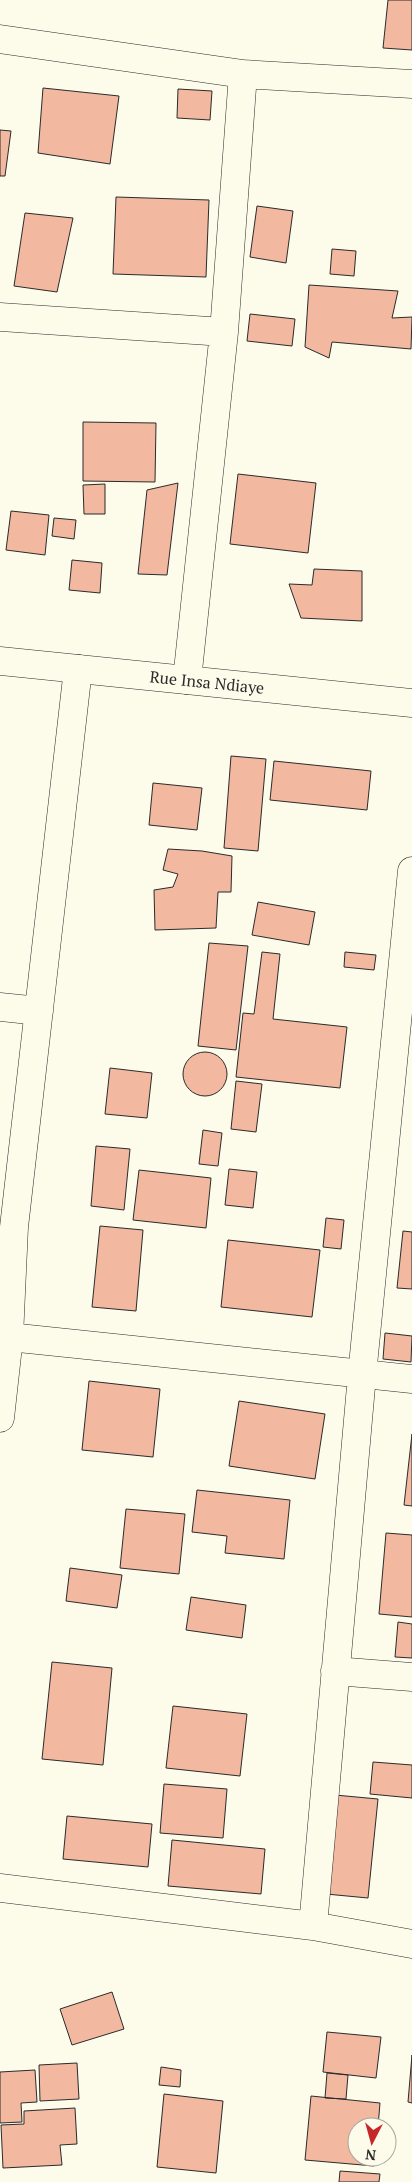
<svg xmlns="http://www.w3.org/2000/svg" width="412" height="2182" viewBox="0 0 412 2182" font-family="'PT Serif',serif">
<rect width="100%" height="100%" fill="#fdfbea"/>
<!-- building -->
<path fill="#f2b8a0" stroke="#2b2b2b" d="M 388,0 L 412,0 L 412,50 L 383,48 Z
M 43,88 L 119,96 L 110,164 L 38,153 Z
M 178,89 L 212,91 L 210,120 L 177,118 Z
M 0,130 L 11,131 L 5,176 L 0,176 Z
M 116,197 L 209,200 L 206,277 L 113,274 Z
M 257,206 L 293,211 L 286,263 L 250,257 Z
M 25,213 L 73,218 L 57,292 L 14,286 Z
M 332,249 L 356,251 L 354,276 L 330,274 Z
M 309,285 L 398,291 L 392,318 L 412,317 L 411,349 L 332,342 L 329,358 L 305,347 Z
M 250,314 L 295,319 L 292,346 L 247,341 Z
M 83,422 L 156,423 L 155,482 L 83,481 Z
M 238,474 L 316,483 L 308,553 L 230,544 Z
M 178,483 L 167,575 L 138,574 L 147,490 Z
M 105,484 L 105,514 L 84,514 L 83,485 Z
M 11,511 L 49,515 L 45,555 L 6,550 Z
M 54,518 L 76,520 L 74,539 L 52,536 Z
M 72,560 L 102,563 L 100,593 L 69,590 Z
M 314,569 L 362,571 L 362,621 L 301,618 L 289,584 L 312,585 Z
M 231,756 L 266,759 L 258,851 L 224,848 Z
M 274,761 L 371,771 L 367,810 L 270,800 Z
M 153,783 L 202,788 L 197,830 L 149,825 Z
M 168,849 L 202,851 L 232,856 L 231,892 L 218,892 L 216,928 L 155,930 L 154,890 L 173,887 L 178,874 L 163,870 Z
M 258,902 L 315,912 L 309,945 L 252,935 Z
M 209,943 L 248,946 L 236,1050 L 198,1046 Z
M 262,952 L 280,954 L 273,1019 L 347,1027 L 340,1088 L 236,1077 L 243,1013 L 254,1014 Z
M 345,952 L 376,955 L 374,970 L 344,967 Z
M183 1074a22 22 0 1 1 44 0a22 22 0 1 1-44 0Z
M 110,1068 L 152,1073 L 147,1118 L 105,1114 Z
M 236,1081 L 262,1084 L 256,1132 L 231,1129 Z
M 203,1130 L 222,1133 L 218,1166 L 199,1164 Z
M 96,1146 L 130,1149 L 124,1210 L 91,1206 Z
M 229,1169 L 257,1172 L 253,1208 L 225,1205 Z
M 139,1170 L 211,1178 L 206,1228 L 133,1220 Z
M 326,1218 L 344,1220 L 341,1249 L 323,1247 Z
M 100,1226 L 143,1230 L 136,1311 L 92,1307 Z
M 403,1231 L 412,1232 L 412,1289 L 397,1288 Z
M 228,1240 L 320,1250 L 312,1317 L 221,1307 Z
M 385,1333 L 412,1336 L 411,1362 L 383,1359 Z
M 89,1381 L 160,1389 L 153,1457 L 82,1450 Z
M 239,1401 L 325,1414 L 315,1479 L 229,1466 Z
M 412,1434 L 412,1506 L 404,1505 Z
M 197,1490 L 290,1500 L 284,1559 L 225,1553 L 227,1536 L 192,1532 Z
M 126,1509 L 185,1514 L 179,1574 L 120,1568 Z
M 386,1533 L 412,1535 L 412,1617 L 379,1614 Z
M 70,1568 L 122,1575 L 117,1608 L 66,1601 Z
M 191,1597 L 246,1605 L 242,1638 L 186,1630 Z
M 398,1622 L 412,1624 L 412,1658 L 395,1657 Z
M 52,1662 L 112,1668 L 103,1765 L 42,1759 Z
M 173,1706 L 247,1714 L 240,1776 L 166,1768 Z
M 373,1762 L 412,1765 L 412,1798 L 370,1794 Z
M 164,1784 L 227,1789 L 223,1838 L 160,1833 Z
M 335,1795 L 378,1799 L 368,1898 L 326,1894 Z
M 67,1816 L 152,1824 L 148,1867 L 63,1859 Z
M 172,1840 L 265,1849 L 261,1894 L 168,1886 Z
M 112,1992 L 124,2029 L 72,2045 L 60,2009 Z
M 327,2032 L 381,2037 L 376,2078 L 323,2072 Z
M 412,2055 L 412,2103 L 408,2102 Z
M 77,2063 L 79,2099 L 40,2101 L 39,2065 Z
M 161,2067 L 181,2070 L 180,2087 L 159,2085 Z
M 35,2070 L 37,2102 L 21,2103 L 22,2122 L 0,2123 L 0,2072 Z
M 327,2073 L 348,2075 L 346,2099 L 325,2098 Z
M 164,2094 L 223,2101 L 216,2173 L 157,2167 Z
M 311,2096 L 380,2103 L 378,2127 L 357,2127 L 357,2157 L 375,2157 L 374,2166 L 305,2160 Z
M 75,2108 L 77,2144 L 60,2145 L 62,2165 L 3,2168 L 1,2125 L 24,2124 L 24,2111 Z
M 340,2171 L 380,2174 L 379,2182 L 339,2182 Z"/>
<g fill="none" stroke-linecap="round" stroke-linejoin="round">
<defs>
<path id="minor" d="M 0,39 L 243,74 L 412,84
M 0,317 L 224,332
M 187,680 L 224,332 L 243,74
M 0,1007 L 39,1011
M 9,1337 L 412,1379
M 0,1418 L 9,1337 L 14,1227 L 78,669
M 335,1671 L 412,1677
M 0,1888 L 313,1926 L 412,1944
M 313,1926 L 362,1375 L 412,871"/>
<g id="major">
<path id="s1" d="M 0,661 L 412,703"/>
</g>
</defs>
<!-- minor casing -->
<use href="#minor" stroke="#2b2b2b" stroke-width="29"/>
<!-- major casing -->
<use href="#major" stroke="#2b2b2b" stroke-width="29"/>
<!-- minor -->
<use href="#minor" stroke="#fdfbea" stroke-width="28"/>
<!-- major -->
<use href="#major" stroke="#fdfbea" stroke-width="28"/>
</g>
<g text-anchor="middle" dominant-baseline="central" stroke-width="4" stroke-linejoin="round" paint-order="stroke">
<!-- street labels -->
<g font-size="16" fill="#2b2b2b" stroke="#fdfbea">
<text stroke="none"><textPath href="#s1" startOffset="208">Rue Insa Ndiaye</textPath></text>
</g>
</g>
<!-- north arrow -->
<g transform="translate(372 2142) rotate(186)"><circle r="24" fill="#fdfbea" stroke="#a9a89e"/>
<path d="M0-4L9 19L0 12L-9 19Z" fill="#c62828"/>
<text y="-8" font-size="14" font-weight="bold" text-anchor="middle" fill="#2b2b2b">N</text>
</g>
</svg>
